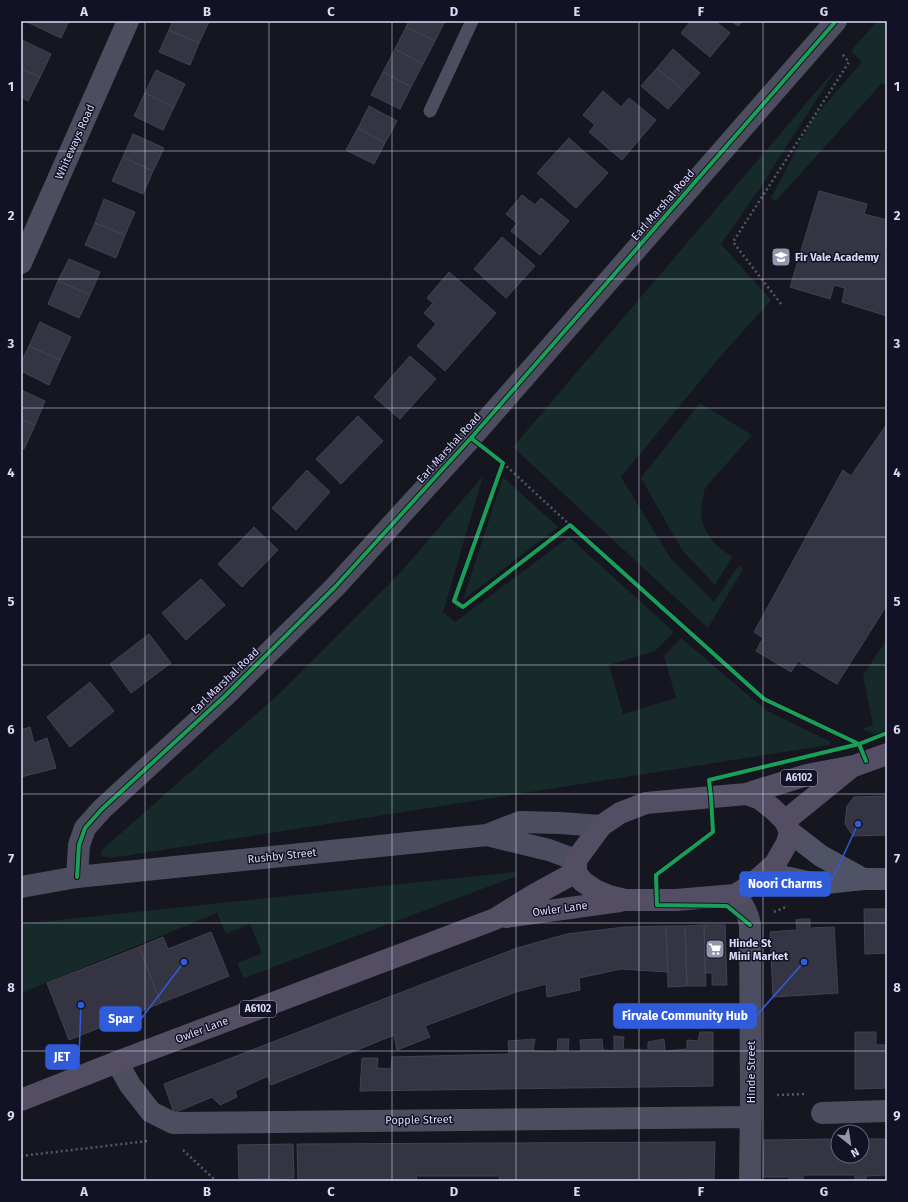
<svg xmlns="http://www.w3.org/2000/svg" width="908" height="1202" viewBox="0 0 908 1202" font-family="'Fira Sans',sans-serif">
<rect width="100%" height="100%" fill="#161620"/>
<!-- green -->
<path fill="#162a29" d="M 877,21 L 887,21 L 887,87 L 882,83 L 776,201 L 771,198 L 812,120 L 862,62 L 851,51 Z
M 838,66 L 760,188 L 721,244 L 771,300 L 720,357 L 621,477 L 671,559 L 714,602 L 739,565 L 743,569 L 708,628 L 513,447 Z
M 700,403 L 752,435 L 705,488 L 702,502 L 701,517 L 705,530 L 716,545 L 732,557 L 715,585 L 682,550 L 641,478 Z
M 483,476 L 443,612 L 455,622 L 569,537 L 674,632 L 655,651 L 609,665 L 623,714 L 676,698 L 664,656 L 681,638 L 767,711 L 831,742 L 829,745 L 111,858 L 102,856 L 101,853 L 104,848 L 279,694 L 401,572 Z
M 503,477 L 558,527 L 463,600 Z
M 887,639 L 887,731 L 876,735 L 862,729 L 873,725 L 863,675 Z
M 515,872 L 517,876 L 244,978 L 237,963 L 262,953 L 250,924 L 226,934 L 217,913 L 21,993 L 21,924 Z"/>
<!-- building -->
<path fill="#343442" stroke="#434253" d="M 25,21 L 69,21 L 61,38 Z
M 173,21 L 208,21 L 209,22 L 199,43 L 169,30 Z
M 409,21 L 445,21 L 435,41 L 406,27 Z
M 691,21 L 715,21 L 730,33 L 710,57 L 681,33 Z
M 731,21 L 743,21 L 738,26 Z
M 406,27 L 435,41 L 423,64 L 395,49 Z
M 169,30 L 199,43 L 190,65 L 159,52 Z
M 22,40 L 51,54 L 40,77 L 21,68 Z
M 395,49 L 423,64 L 411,87 L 383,72 Z
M 673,49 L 700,73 L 684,91 L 657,68 Z
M 21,68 L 40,77 L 28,101 L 21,97 Z
M 657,68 L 684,91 L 668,109 L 641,86 Z
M 156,70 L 185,84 L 174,107 L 145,93 Z
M 383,72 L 411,87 L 400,109 L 371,95 Z
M 603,91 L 621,107 L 629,98 L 656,120 L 622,160 L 589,132 L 595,125 L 583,115 Z
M 145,93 L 174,107 L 163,130 L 134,116 Z
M 369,106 L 397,121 L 385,143 L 358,128 Z
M 358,128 L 385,143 L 374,164 L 346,150 Z
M 133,134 L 164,148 L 153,171 L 123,157 Z
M 569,138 L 608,173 L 576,208 L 537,173 Z
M 123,157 L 153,171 L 143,194 L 112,181 Z
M 819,191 L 867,204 L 864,214 L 887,220 L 887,316 L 842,302 L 845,288 L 834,285 L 830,299 L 790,287 Z
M 522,195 L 535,205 L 541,198 L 569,221 L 540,255 L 511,231 L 517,223 L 506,214 Z
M 104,199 L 135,212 L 125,235 L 95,223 Z
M 95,223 L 125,235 L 116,258 L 85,245 Z
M 502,237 L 535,266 L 506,298 L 474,269 Z
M 69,259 L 100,272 L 90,295 L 58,281 Z
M 449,272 L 496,313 L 445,371 L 417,346 L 436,324 L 424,313 L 433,303 L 427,298 Z
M 58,281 L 90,295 L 79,318 L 48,304 Z
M 40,322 L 71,337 L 60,360 L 29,346 Z
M 29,346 L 60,360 L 49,385 L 21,371 L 21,362 Z
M 410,356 L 436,379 L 400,419 L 374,397 Z
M 21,390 L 45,401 L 35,425 L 21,419 Z
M 358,416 L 383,441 L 341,484 L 316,459 Z
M 21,419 L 35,425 L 24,449 L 21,447 Z
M 887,424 L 887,605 L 837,684 L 798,661 L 791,672 L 756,651 L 763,638 L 754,632 L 843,470 L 851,476 Z
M 307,470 L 330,492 L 296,530 L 272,508 Z
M 254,527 L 278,550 L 242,587 L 218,564 Z
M 201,579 L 225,605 L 186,640 L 162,613 Z
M 149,634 L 171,663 L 131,693 L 110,664 Z
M 90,682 L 114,711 L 70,747 L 47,717 Z
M 30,727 L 34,743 L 47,738 L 56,768 L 21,777 L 21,730 Z
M 887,796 L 887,835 L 853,836 L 845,824 L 847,806 L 854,797 Z
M 864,909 L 887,909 L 887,953 L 865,954 Z
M 803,919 L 810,919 L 810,928 L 834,927 L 838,993 L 773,997 L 770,932 L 797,930 L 796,920 Z
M 704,925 L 706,986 L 687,986 L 685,926 Z
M 704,925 L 725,925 L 727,985 L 712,985 L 712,973 L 705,973 Z
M 666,926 L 668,972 L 621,969 L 579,978 L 580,990 L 547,997 L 546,984 L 516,992 L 425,1026 L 430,1037 L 397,1050 L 394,1035 L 271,1085 L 268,1076 L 235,1091 L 237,1097 L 220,1105 L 212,1097 L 174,1113 L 164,1084 L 389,997 L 517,948 L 567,934 L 625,927 Z
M 666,926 L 685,926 L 687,986 L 668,987 Z
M 211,932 L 229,976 L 161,1003 L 139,947 L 163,937 L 168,949 Z
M 139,947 L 161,1003 L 69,1040 L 47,983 Z
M 727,1010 L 727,1027 L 688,1028 L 688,1011 Z
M 700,1032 L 713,1032 L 713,1086 L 360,1091 L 362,1058 L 378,1058 L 377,1068 L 391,1069 L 392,1057 L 509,1054 L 508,1041 L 535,1039 L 533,1051 L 557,1052 L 558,1039 L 569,1039 L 568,1052 L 581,1052 L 580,1040 L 602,1039 L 603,1050 L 614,1051 L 614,1036 L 624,1037 L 623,1049 L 648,1050 L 648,1042 L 664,1039 L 665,1051 L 687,1049 L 687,1040 L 698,1041 Z
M 855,1032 L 876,1032 L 876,1045 L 887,1045 L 887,1088 L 855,1089 Z
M 838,1139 L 838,1156 L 862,1156 L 862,1139 L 887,1139 L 887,1175 L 866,1176 L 866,1181 L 855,1181 L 855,1175 L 803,1175 L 803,1181 L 789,1181 L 789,1177 L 763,1177 L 764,1140 Z
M 715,1142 L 714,1179 L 608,1180 L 608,1181 L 595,1181 L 595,1179 L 583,1180 L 583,1181 L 554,1181 L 554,1179 L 538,1181 L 500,1181 L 499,1176 L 416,1176 L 417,1181 L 298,1181 L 297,1144 Z
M 293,1144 L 294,1178 L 239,1179 L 238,1145 Z"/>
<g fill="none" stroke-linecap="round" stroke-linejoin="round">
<!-- path -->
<path stroke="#4e5c64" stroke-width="2.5" stroke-dasharray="2 3" stroke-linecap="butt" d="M 781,304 L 733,242 L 849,62 L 842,54
M 503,463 L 570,525
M 774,912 L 788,906
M 777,1095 L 804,1094
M 183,1150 L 216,1181
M 21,1156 L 148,1141"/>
<!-- lane -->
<path stroke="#4c4d5f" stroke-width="13" d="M 430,111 L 472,21"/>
<!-- street -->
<path stroke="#4c4d5f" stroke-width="22" d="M 21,263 L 128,21
M 487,835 L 549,850 L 576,860
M 77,877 L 79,845 L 85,828 L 102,809 L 225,696 L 335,587 L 471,438 L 836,21
M 21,887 L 77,877 L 487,835 L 520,822 L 560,823 L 601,826
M 735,895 C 743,905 748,912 750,925 L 751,1095 L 750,1181
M 117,1062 L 130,1085 L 151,1112 L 173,1123 L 751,1117
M 822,1113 L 887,1111"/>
<!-- secondary -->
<path stroke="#505266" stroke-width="22" d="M 790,832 L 821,856 L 863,879
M 766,873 L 817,884 L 863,879 L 887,879"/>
<!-- primary -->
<path stroke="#534e64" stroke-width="22" d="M 746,794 L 760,799 L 773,809 L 785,821 L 790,832 L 787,843 L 775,864 L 751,885 L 735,895 L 676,900 L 625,900 L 609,896 L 595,890 L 582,881 L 576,872 L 576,860 L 601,826 L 620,813 L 646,803 Z
M 746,794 L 807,775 L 854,766 L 887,754
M 785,821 L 849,769
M 506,917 L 620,901
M 21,1100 L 117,1062 L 495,919 L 532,896 L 576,872"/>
<defs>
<path id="cycleway" d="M 471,438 L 503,463 L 454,601 L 463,607 L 570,525 L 764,699 L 859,744 L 866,761
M 77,877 L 79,845 L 85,828 L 102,809 L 225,696 L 335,587 L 471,438 L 836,21
M 750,925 L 727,906 L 657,905 L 656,875 L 713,832 L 711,797 L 709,780 L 859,744 L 887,733"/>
</defs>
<!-- cycleway casing -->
<use href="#cycleway" stroke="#131224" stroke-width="6"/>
<!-- cycleway -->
<use href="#cycleway" stroke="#1a9f57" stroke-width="4"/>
</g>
<!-- grid -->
<path fill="none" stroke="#dadafa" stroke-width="1" stroke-opacity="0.55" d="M 145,21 L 145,1181M 269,21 L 269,1181M 392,21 L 392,1181M 516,21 L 516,1181M 639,21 L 639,1181M 763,21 L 763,1181M 21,151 L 887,151M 21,279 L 887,279M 21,408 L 887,408M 21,537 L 887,537M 21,665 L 887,665M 21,794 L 887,794M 21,923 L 887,923M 21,1051 L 887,1051"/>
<!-- icons -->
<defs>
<symbol id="school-square" viewBox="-11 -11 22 22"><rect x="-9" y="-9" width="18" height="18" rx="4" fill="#9595ae" stroke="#131224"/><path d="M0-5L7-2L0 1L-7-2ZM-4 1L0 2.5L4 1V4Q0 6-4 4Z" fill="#fff"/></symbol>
<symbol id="supermarket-square" viewBox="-11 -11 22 22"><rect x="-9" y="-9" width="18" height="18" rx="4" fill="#9595ae" stroke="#131224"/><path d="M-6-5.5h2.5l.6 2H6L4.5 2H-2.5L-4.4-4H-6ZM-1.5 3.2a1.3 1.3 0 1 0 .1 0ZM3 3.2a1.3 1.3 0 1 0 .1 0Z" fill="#fff"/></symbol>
</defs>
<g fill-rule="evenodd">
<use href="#school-square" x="770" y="246" width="22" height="22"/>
<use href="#supermarket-square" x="704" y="938" width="22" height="22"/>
</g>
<g text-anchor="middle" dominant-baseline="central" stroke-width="3" stroke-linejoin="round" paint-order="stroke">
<!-- shield labels -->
<g fill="#131224" stroke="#9e9eba" stroke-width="1">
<rect x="781" y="770" width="36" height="16" rx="3"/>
<rect x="240" y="1001" width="36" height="16" rx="3"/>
</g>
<g font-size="10" font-weight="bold" fill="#dadafa">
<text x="799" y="778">A6102</text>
<text x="258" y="1009">A6102</text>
</g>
<!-- street labels -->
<g font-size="11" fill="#dadafa" stroke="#131224">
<text transform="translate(75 142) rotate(-66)">Whiteways Road</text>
<text transform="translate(663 205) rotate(-49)">Earl Marshal Road</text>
<text transform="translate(449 448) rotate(-48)">Earl Marshal Road</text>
<text transform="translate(225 681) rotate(-44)">Earl Marshal Road</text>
<text transform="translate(282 856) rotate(-6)">Rushby Street</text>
<text transform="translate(560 909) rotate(-8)">Owler Lane</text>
<text transform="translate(202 1030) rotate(-21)">Owler Lane</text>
<text transform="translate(751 1072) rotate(-90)">Hinde Street</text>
<text transform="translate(419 1120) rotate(-1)">Popple Street</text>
</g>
<!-- poi labels -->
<g font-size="11" font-weight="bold" fill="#dadafa" stroke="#131224" text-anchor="start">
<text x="795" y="257">Fir Vale Academy</text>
<text x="729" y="943">Hinde St<tspan x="729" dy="13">Mini Market</tspan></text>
</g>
</g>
<!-- callouts -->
<path fill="none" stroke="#305cdb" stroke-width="1.5" d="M858 824L830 884M804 962L756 1016M184 962L141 1019M81 1005L79 1057"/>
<g fill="#305cdb" stroke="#131224" stroke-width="1.5">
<circle cx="858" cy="824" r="4"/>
<circle cx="804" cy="962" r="4"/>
<circle cx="184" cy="962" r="4"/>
<circle cx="81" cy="1005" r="4"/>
</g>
<g fill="#305cdb" stroke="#305cdb" stroke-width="1.5">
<rect x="740" y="872" width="90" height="24" rx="4"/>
<rect x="614" y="1004" width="142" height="24" rx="4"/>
<rect x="100" y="1007" width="41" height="24" rx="4"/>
<rect x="46" y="1045" width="33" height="24" rx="4"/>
</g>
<g font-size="12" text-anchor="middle" font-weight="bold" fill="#fff">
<text x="785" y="888">Noori Charms</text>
<text x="685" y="1020">Firvale Community Hub</text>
<text x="121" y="1023">Spar</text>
<text x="62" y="1061">JET</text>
</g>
<!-- border -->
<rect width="908" height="1202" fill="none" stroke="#131224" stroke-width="44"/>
<!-- north arrow -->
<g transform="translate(850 1144) rotate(150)"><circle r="19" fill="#131224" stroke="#63627a"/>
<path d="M0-3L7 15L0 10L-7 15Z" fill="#9595ae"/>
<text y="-6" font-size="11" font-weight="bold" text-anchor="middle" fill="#dadafa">N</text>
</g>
<rect x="22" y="22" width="864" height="1158" fill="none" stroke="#dadafa" stroke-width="1.5"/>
<g font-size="13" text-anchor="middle" font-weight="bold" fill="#dadafa">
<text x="84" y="16">A</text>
<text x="207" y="16">B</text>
<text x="331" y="16">C</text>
<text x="454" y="16">D</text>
<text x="577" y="16">E</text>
<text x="701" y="16">F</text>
<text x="824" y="16">G</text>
<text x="11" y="91">1</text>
<text x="897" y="91">1</text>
<text x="11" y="220">2</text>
<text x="897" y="220">2</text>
<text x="11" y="348">3</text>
<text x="897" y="348">3</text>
<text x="11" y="477">4</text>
<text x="897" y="477">4</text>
<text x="11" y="606">5</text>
<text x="897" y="606">5</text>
<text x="11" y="734">6</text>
<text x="897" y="734">6</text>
<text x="11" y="863">7</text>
<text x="897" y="863">7</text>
<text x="11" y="992">8</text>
<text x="897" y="992">8</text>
<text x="11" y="1120">9</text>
<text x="897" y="1120">9</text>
<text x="84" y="1196">A</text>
<text x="207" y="1196">B</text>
<text x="331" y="1196">C</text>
<text x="454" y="1196">D</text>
<text x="577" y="1196">E</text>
<text x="701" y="1196">F</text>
<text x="824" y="1196">G</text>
</g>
</svg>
